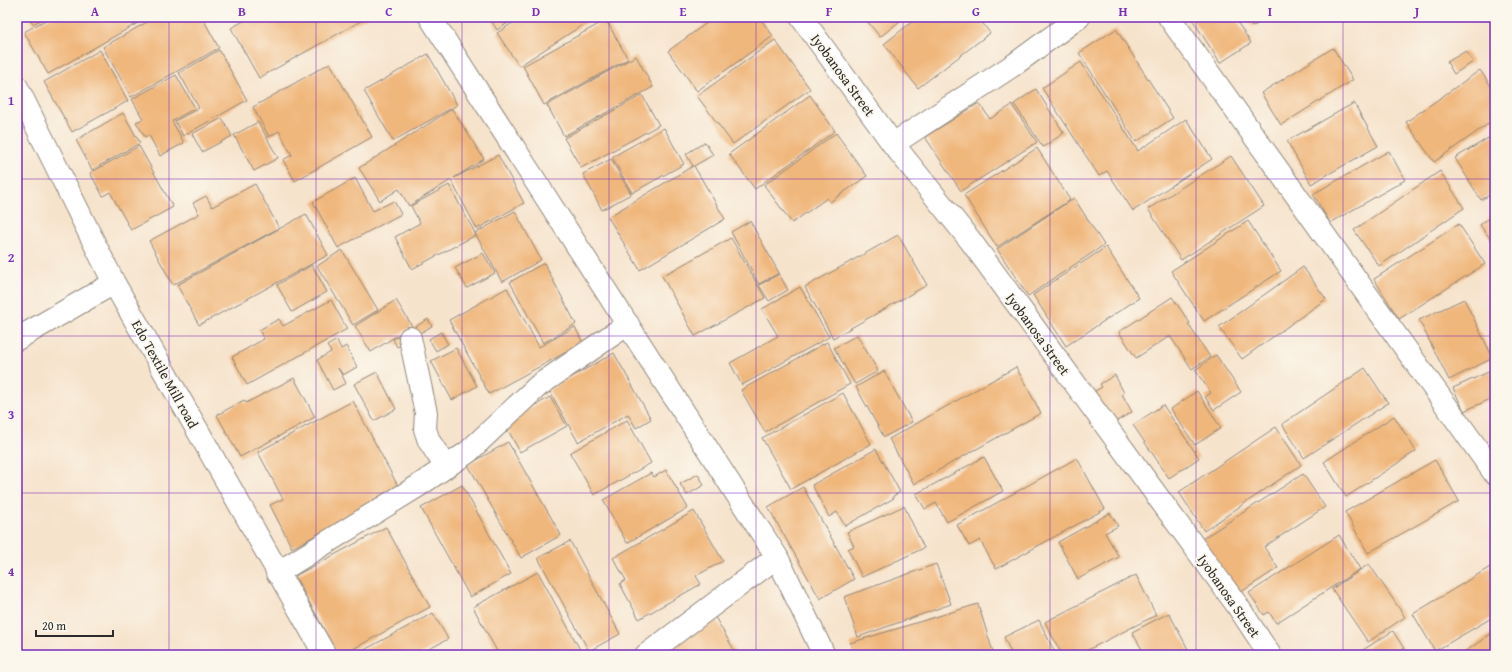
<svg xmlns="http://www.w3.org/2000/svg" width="1512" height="672" viewBox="0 0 1512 672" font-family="'Gentium Book Plus',serif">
<rect width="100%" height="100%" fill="#fbf7ec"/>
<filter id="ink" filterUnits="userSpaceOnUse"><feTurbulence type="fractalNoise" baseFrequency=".025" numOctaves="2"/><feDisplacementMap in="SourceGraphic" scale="8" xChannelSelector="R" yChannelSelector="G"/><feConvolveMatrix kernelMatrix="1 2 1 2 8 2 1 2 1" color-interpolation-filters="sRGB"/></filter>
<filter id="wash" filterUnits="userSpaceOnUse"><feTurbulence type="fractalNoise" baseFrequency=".012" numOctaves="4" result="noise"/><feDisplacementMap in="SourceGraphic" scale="16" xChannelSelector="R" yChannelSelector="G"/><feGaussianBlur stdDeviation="0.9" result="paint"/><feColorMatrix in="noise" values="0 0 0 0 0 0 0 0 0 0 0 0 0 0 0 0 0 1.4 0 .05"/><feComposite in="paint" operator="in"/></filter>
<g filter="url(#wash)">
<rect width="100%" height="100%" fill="#f6e3cc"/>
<g id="blocks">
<!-- building -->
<path fill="#f0b77d" d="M 29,17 L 46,17 L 33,24 Z
M 51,17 L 135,17 L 138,23 L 48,74 L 24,32 Z
M 156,17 L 202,17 L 219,48 L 131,97 L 103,47 Z
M 251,17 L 368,17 L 259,78 L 231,28 Z
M 489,17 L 517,17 L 497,30 Z
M 522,17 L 590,17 L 592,19 L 519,66 L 497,33 Z
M 715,17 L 759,17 L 773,36 L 697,91 L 668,51 Z
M 864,17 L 905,17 L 880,37 Z
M 918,17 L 978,17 L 990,33 L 918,88 L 884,44 Z
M 1191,17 L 1234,17 L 1251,43 L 1220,63 Z
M 1246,17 L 1269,17 L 1252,27 Z
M 606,20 L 628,59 L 544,105 L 523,66 Z
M 1116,29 L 1173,118 L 1136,142 L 1079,53 Z
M 775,40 L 810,89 L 733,144 L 697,96 Z
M 1333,48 L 1353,80 L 1281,125 L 1261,93 Z
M 100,50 L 128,101 L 72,132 L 44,82 Z
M 219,50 L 247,100 L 183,136 L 175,121 L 199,108 L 179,73 Z
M 1466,51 L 1473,62 L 1454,74 L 1447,62 Z
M 428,54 L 457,105 L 393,141 L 364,91 Z
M 636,56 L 653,87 L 564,136 L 547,105 Z
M 1081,62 L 1138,151 L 1186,119 L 1212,159 L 1133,211 L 1107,171 L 1099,176 L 1042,88 Z
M 330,63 L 372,137 L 295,181 L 283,160 L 292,155 L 279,131 L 269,137 L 253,107 Z
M 1480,70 L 1495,92 L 1495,119 L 1434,162 L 1406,122 Z
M 176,75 L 195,108 L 172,121 L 184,143 L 160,156 L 149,135 L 145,137 L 136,122 L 143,119 L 132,99 Z
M 1036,89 L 1064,133 L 1043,147 L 1014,104 Z
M 642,95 L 659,125 L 581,168 L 564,138 Z
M 810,95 L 835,131 L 755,189 L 729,154 Z
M 979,103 L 990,119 L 1012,105 L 1037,142 L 961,191 L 925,137 Z
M 1354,103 L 1378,146 L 1311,184 L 1287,141 Z
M 452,109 L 484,159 L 454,178 L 498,155 L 524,203 L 477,229 L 451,180 L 409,206 L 399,189 L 380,201 L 359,168 Z
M 123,113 L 140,143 L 92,170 L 76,140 Z
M 222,118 L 232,136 L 202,152 L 192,134 Z
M 258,122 L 278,158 L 254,171 L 234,135 Z
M 664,128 L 684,164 L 632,193 L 612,157 Z
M 836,133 L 867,176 L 830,202 L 827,198 L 792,223 L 764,185 Z
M 1495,134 L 1495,192 L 1481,200 L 1455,158 Z
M 705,142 L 713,155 L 694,166 L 725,219 L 640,270 L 608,217 L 693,166 L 686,154 Z
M 139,146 L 173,207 L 131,230 L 110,192 L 103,196 L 90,173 Z
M 1037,148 L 1070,200 L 997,247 L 964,195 Z
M 1389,151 L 1405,180 L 1330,223 L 1313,194 Z
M 1231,156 L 1264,206 L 1181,260 L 1148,209 Z
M 611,159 L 631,194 L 602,210 L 583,174 Z
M 1440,171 L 1464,208 L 1379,266 L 1354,230 Z
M 355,178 L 373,211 L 394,201 L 401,214 L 338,248 L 313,202 Z
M 255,184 L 279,228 L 173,285 L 149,241 L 199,214 L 193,203 L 206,196 L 212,207 Z
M 449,185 L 476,235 L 412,269 L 395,237 L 420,223 L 411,206 Z
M 1074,198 L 1104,245 L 1028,296 L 997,249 Z
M 515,211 L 541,260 L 502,282 L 475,233 Z
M 1495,213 L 1495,245 L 1480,225 Z
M 306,214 L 328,255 L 199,325 L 177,285 Z
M 750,221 L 779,273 L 759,284 L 731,232 Z
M 1248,221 L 1281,271 L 1204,321 L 1171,271 Z
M 1459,224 L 1485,264 L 1399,319 L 1374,279 Z
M 898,235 L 927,285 L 833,338 L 805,287 Z
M 731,238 L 765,298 L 695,336 L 662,276 Z
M 1106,247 L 1139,298 L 1066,346 L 1033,295 Z
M 342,250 L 378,310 L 353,325 L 317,266 Z
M 483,253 L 495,273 L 467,288 L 455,268 Z
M 544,263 L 576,324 L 543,343 L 510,282 Z
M 312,265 L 327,292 L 292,312 L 277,285 Z
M 1303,267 L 1326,299 L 1242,359 L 1219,327 Z
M 779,274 L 788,290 L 769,301 L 759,285 Z
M 800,287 L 829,337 L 742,385 L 730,363 L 778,336 L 762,309 Z
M 507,288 L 539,347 L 575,327 L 583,343 L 489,394 L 449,320 Z
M 1172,297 L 1190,323 L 1188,324 L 1210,357 L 1192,369 L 1170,336 L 1136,358 L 1119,332 Z
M 1464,299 L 1493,358 L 1449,380 L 1419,320 Z
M 331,300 L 347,329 L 247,385 L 232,357 L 264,339 L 259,330 L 279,319 L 283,326 Z
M 396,300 L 412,326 L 371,352 L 355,326 Z
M 428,319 L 432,326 L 417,335 L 413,328 Z
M 441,332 L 448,344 L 436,351 L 429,339 Z
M 401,335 L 405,343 L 397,347 L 393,339 Z
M 857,335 L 878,371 L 855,384 L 834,348 Z
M 337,340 L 341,349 L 346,346 L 357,367 L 343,375 L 338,368 L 346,383 L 333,390 L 317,360 L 331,352 L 327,346 Z
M 827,342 L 850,384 L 765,432 L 741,390 Z
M 456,348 L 477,386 L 452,400 L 431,361 Z
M 614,353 L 651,419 L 636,428 L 628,414 L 578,442 L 549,390 Z
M 1216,355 L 1241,392 L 1214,410 L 1205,397 L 1211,393 L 1195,370 Z
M 1016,367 L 1041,413 L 914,484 L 889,439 Z
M 1365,368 L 1388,403 L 1304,458 L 1282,424 Z
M 1495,369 L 1495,397 L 1464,411 L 1453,388 Z
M 884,371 L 912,422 L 884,437 L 856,387 Z
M 377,372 L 396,409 L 374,421 L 354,384 Z
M 1115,375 L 1124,393 L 1122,394 L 1132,412 L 1110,425 L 1092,393 L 1102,387 L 1100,384 Z
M 294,378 L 315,417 L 240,457 L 217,415 L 244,400 L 246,403 Z
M 1197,391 L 1221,428 L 1195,445 L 1171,409 Z
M 843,393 L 871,444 L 791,489 L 762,438 Z
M 550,397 L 567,426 L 520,452 L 504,423 Z
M 353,401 L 400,490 L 292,548 L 270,505 L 283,499 L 258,452 Z
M 1163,405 L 1199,458 L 1169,478 L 1133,425 Z
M 1394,416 L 1416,451 L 1346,497 L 1324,462 Z
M 627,420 L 651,463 L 594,495 L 570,453 Z
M 1276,427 L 1301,465 L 1204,531 L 1179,492 Z
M 508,442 L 561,535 L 521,558 L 468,465 Z
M 876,449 L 900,492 L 893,496 L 894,498 L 845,526 L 837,512 L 829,517 L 812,485 Z
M 984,457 L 1003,491 L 947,522 L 936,503 L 925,509 L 916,494 Z
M 1077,458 L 1105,509 L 996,569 L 980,540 L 969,546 L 957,525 Z
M 1435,460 L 1459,501 L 1368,553 L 1345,512 Z
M 666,470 L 688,508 L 627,543 L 603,500 L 651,473 L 654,477 Z
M 698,474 L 704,485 L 687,495 L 680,484 Z
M 1303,474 L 1325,507 L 1264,547 L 1278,568 L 1238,594 L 1202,539 Z
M 462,485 L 511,574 L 470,597 L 421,508 Z
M 803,487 L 854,579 L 820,599 L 768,507 Z
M 904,506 L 924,548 L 862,577 L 848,549 L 854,546 L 847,532 Z
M 694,511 L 723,561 L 696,576 L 701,584 L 639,619 L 620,584 L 626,580 L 613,558 Z
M 1110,513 L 1118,526 L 1105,533 L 1119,557 L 1078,579 L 1058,542 Z
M 386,527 L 430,607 L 342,655 L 338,655 L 295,576 Z
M 1339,535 L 1360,569 L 1276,623 L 1269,612 L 1264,615 L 1249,593 Z
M 570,541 L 620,634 L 589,651 L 538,558 Z
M 936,564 L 951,604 L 858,637 L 844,597 Z
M 1369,564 L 1405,617 L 1368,642 L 1332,589 Z
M 1495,564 L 1495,616 L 1435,651 L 1413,614 Z
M 538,572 L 583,655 L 499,655 L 473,607 Z
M 1136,575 L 1156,615 L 1078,655 L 1062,655 L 1045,622 Z
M 978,604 L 994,655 L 854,655 L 850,643 Z
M 433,613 L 448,639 L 418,655 L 367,655 L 364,650 Z
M 1169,613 L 1191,655 L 1145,655 L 1132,632 Z
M 715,617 L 737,655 L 660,655 Z
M 1039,620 L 1056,655 L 1012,655 L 1004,637 Z
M 1393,631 L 1408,655 L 1355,655 Z
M 1495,631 L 1495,655 L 1460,655 Z"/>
</g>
</g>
<g filter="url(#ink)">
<use href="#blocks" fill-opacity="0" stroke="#90877c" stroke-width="1"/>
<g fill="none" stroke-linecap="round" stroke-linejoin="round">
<defs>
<path id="minor" d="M 430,17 L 777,557 L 824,655
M 801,17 L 893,144 L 970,240 L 1237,605 L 1270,655
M 1169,17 L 1495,474
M 17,87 L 114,283 L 325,655
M 893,144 L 1015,64 L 1079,17
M 410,338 L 426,413 L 425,429 L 429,441 L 446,467
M 17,339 L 114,283
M 277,573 L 418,486 L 468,452 L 538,386 L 628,324
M 646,655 L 777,557"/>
</defs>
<!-- minor casing -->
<use href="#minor" stroke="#90877c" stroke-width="24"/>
<!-- minor -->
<use href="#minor" stroke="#fff" stroke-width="22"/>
</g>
</g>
<!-- grid -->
<path fill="none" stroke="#7b2cbf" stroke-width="1" stroke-opacity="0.55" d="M 169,17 L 169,655M 316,17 L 316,655M 462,17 L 462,655M 609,17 L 609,655M 756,17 L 756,655M 903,17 L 903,655M 1050,17 L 1050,655M 1196,17 L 1196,655M 1343,17 L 1343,655M 17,179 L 1495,179M 17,336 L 1495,336M 17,493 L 1495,493"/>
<g text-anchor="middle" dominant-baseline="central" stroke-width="3.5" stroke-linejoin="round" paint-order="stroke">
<!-- street labels -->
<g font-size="14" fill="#2b2b2b" stroke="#fbf7ec">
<text transform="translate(843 75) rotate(54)">Iyobanosa Street</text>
<text transform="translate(1038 334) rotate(54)">Iyobanosa Street</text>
<text transform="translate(165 374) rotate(61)">Edo Textile Mill road</text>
<text transform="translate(1229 596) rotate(55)">Iyobanosa Street</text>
</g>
</g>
<!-- margin -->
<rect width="1512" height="672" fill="none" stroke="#fbf7ec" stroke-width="44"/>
<!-- scale -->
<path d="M36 630v6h77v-6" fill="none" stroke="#2b2b2b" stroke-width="2"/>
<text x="42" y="630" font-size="12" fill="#2b2b2b" stroke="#fbf7ec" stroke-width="3" paint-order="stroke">20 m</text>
<rect x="22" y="22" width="1468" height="628" fill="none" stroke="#7b2cbf" stroke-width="1.5"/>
<g font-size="13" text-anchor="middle" font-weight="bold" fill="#7b2cbf">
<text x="95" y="16">A</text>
<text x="242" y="16">B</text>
<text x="389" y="16">C</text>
<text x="536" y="16">D</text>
<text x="683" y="16">E</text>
<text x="829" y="16">F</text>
<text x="976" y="16">G</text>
<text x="1123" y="16">H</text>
<text x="1270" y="16">I</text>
<text x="1417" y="16">J</text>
<text x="11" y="105">1</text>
<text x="11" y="262">2</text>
<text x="11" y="419">3</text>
<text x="11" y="576">4</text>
</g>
</svg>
